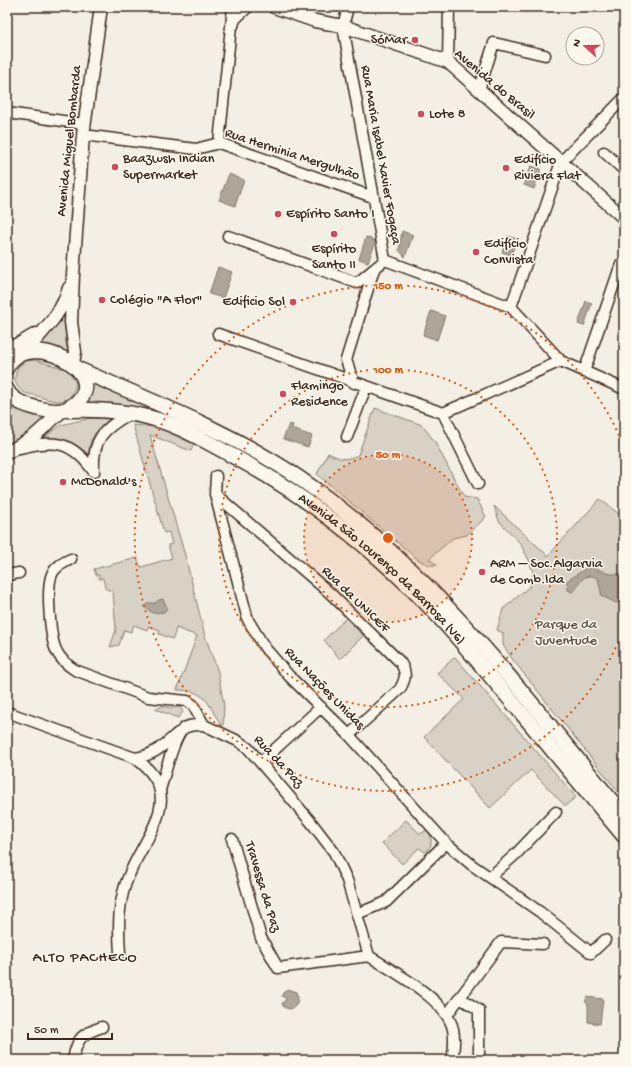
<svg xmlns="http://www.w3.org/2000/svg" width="631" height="1067" viewBox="0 0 631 1067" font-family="'Gochi Hand',sans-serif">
<rect width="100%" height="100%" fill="#f3efe4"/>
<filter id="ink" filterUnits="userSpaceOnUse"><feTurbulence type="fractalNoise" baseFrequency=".025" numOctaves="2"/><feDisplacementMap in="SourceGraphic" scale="8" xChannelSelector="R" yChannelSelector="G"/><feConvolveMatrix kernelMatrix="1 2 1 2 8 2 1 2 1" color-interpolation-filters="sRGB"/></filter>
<g filter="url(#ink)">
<!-- green -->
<path fill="#d8d1c6" stroke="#8a7e72" d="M 66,305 L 66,342 L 68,352 L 37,344 Z
M 35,360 L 69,370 L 76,383 C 71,407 55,402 37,396 C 30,394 22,394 18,387 C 13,381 15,374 18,367 L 26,361 Z
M 93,383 C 170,416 250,448 318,499 C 438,588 529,710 624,824 L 624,829 L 402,573 L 223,444 L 85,405 Z
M 10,403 L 48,416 L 38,427 L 7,446 Z
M 375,408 L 422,425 L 435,442 L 464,497 L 477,499 L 486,517 L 467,535 L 453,538 L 429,559 L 437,565 L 428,565 L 417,559 L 317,474 L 328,453 C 340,459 346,461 358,455 Z
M 91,418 L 111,419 C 99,426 87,440 89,455 C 74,441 62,438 42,439 L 61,425 Z
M 133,425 L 156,427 L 194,444 L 191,451 L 150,435 L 186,559 L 205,636 L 218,672 L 224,706 L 223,726 L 221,725 C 208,703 206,690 177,690 L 197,636 L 176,628 L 173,639 L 159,634 L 160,630 L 149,626 L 147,630 L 134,625 L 131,632 L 124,630 L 119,645 L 110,647 L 116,630 L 113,592 L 105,588 L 103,578 L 99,579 L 99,575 L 96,575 L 94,569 L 137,558 L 141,567 L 172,558 L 168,545 L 172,544 L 169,532 L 164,533 Z
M 600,499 L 624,518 L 624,799 L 513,660 L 503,645 L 503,633 L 497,630 L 503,609 L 530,586 L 533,573 L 529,560 L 520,543 L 499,521 L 494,506 L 548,556 Z
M 346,618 L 363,636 L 340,659 L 324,640 Z
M 455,657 L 576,797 L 565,806 L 531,770 L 490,808 L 424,737 L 464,699 L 437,673 Z
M 163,706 L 171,708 L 180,707 L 183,712 L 178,718 L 155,709 Z
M 406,820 L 420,834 L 427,830 C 432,835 433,844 428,850 L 425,852 L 419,848 L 402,864 L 382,843 Z"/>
<!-- water -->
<path fill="#afa69a" stroke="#817468" d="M 531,166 L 541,169 L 534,189 L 524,185 Z
M 229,174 L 244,180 L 235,206 L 219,200 Z
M 402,231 L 413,235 L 405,257 L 399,250 Z
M 508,236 L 517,239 L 511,255 L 502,252 Z
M 366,237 L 376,241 L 368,262 L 359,259 Z
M 218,267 L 232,272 L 223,298 L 209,294 Z
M 586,301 L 592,303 L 584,326 L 578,324 Z
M 431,311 L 445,316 L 437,340 L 423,335 Z
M 289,424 L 293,425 L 292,429 L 312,436 L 308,447 L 283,439 Z
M 592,567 L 609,574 L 624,574 L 624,601 L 616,603 L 602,596 L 598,579 L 593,576 C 583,575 580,581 576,589 L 572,592 L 568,590 L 567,581 L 585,569 Z
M 163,599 L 167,608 L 164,612 L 153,613 L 144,607 L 148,603 L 155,603 L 159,600 Z
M 287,989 L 296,992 L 298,998 C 298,1006 291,1013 283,1006 L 282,1003 L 286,1000 L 285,998 L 282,996 L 283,993 Z
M 588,997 L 603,999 L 600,1024 L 588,1022 L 588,1005 L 585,1001 Z"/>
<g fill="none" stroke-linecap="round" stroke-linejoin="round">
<defs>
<path id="minor" d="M 233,26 L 235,19 L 248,7
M 448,62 L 449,7
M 479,90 L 494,43 L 545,55
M 7,113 L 84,124
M 83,135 L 196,149 L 219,143 L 373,197
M 219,143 L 233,7
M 604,152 L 624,170
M 228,236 L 357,283 L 385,260 L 343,26 L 348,7
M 385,260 L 511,307 L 561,361 L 624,389
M 511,307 L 561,162 L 624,98
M 218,334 L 443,413 L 561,361
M 584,372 L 621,264
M 354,383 L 346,360 L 374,269
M 443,413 L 478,484
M 347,437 L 366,387
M 20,448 C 55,439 72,441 94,472
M 94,472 C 92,440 103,428 130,414
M 216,476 L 215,494 L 248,620 L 265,648 L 290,677 L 349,735 L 446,843 L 472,865 L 540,912 L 591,953 L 605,940
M 215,494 L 331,594 L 400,662 C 407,673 406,678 400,689 L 349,735
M 71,559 C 63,563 56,566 52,574 C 46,587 50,637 56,650 C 60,659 67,665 75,670 L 148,697 L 187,701 L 193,705 L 204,725 L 238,741 L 248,748 L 311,822 L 334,852 L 347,880 L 369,956 C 394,972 446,999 453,1029 C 455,1039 454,1050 452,1060
M 7,575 L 19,573
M 7,712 L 135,758 C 188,796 146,833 129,875 C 118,900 118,926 120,953
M 135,758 C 155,755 163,746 178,733
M 261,762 L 321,707
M 160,790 C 164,777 174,737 183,729 C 189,724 197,725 204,725
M 232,839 L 261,938 L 278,968 L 369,956
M 490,877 L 516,854 L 556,812
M 357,914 L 386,902 L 446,843
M 460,998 L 479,1010 L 479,1060
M 447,1015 L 501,942 L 543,944
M 73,1060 C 77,1038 81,1034 102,1027"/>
<path id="tertiary" d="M 274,7 L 315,21 L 343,26 L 448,62 L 624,218
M 7,347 L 19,344 L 36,334
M 25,352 C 42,332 62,314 69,288
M 73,363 L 75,352 L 71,322 L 73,275 L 83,135 L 101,7
M 7,453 L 32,438 L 62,411"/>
<g id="secondary">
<path d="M 7,367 C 25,328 112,370 77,402 C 65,413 56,412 40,409 C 29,406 12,402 7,390"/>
<path d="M 80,370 C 154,402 231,432 299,478 C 430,568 524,695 624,816"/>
<path id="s1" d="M 68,410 C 98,409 129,411 158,420 C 184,428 209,443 233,456 C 303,494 368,544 424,601 C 459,637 491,677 524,716 C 557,756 591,796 624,836"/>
</g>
</defs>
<!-- minor casing -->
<use href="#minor" stroke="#3b2a1e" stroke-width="13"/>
<!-- tertiary casing -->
<use href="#tertiary" stroke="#3b2a1e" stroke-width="15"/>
<!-- secondary casing -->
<use href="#secondary" stroke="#3b2a1e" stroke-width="17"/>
<!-- minor -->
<use href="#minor" stroke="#fbf7ec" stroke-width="10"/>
<!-- tertiary -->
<use href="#tertiary" stroke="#fbf7ec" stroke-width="12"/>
<!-- secondary -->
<use href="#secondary" stroke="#fbf7ec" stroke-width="14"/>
</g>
</g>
<!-- distance rings -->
<circle cx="388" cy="538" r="84" fill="#e8590c" fill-opacity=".12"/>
<g fill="none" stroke="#e8590c" stroke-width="2" stroke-dasharray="2 4">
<circle cx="388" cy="538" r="84"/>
<circle cx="388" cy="538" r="169"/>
<path d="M623 631A253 253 0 1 1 623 445"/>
</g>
<!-- markers -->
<g fill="#d1495b" stroke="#fbf7ec" stroke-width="1.5">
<circle cx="415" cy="40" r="4"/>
<circle cx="421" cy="114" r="4"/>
<circle cx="115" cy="167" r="4"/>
<circle cx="506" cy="168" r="4"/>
<circle cx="278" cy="214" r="4"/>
<circle cx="334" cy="234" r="4"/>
<circle cx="476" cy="252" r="4"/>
<circle cx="102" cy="300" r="4"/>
<circle cx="293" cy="302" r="4"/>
<circle cx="283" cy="394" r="4"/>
<circle cx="63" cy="482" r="4"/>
<circle cx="482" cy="572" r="4"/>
</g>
<g text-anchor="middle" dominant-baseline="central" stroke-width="3" stroke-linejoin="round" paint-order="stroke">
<!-- poi labels -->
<g font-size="14" fill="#3b2a1e" stroke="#fbf7ec" text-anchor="start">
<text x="407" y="40" text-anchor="end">SóMar</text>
<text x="429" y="114">Lote 8</text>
<text x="123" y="159">Baazwsh Indian<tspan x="123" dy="16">Supermarket</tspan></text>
<text x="514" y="160">Edifício<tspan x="514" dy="16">Riviera Flat</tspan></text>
<text x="286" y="214">Espírito Santo I</text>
<text x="484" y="244">Edifício<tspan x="484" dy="16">Convista</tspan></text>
<text x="334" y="249" text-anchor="middle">Espírito<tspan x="334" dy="16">Santo II</tspan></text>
<text x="110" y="300">Colégio "A Flor"</text>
<text x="285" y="302" text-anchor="end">Edificio Sol</text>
<text x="291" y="386">Flamingo<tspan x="291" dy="16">Residence</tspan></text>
<text x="71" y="482">McDonald's</text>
<text x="490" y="564">ARM – Soc.Algarvia<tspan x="490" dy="16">de Comb.lda</tspan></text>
</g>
<!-- street labels -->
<g font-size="14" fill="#3b2a1e" stroke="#fbf7ec">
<text transform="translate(494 85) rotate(40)">Avenida do Brasil</text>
<text transform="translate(70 141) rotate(-84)">Avenida Miguel Bombarda</text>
<text transform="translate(292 155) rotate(18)">Rua Herminia Mergulhão</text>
<text transform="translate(380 155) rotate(80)">Rua Maria Isabel Xavier Fogaça</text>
<text stroke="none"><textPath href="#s1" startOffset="362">Avenida São Lourenço da Barrosa (V6)</textPath></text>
<text transform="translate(355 600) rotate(44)">Rua da UNICEF</text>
<text transform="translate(324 689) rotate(46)">Rua Nações Unidas</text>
<text transform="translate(278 762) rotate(47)">Rua da Paz</text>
<text transform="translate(262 887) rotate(73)">Travessa da Paz</text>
</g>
<!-- park labels -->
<g font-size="14" fill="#625448" stroke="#fbf7ec">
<text x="566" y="625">Parque da<tspan x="566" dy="16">Juventude</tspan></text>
</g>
<!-- neighbourhood labels -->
<g font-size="15" letter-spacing="1" fill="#3b2a1e" stroke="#fbf7ec">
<text x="85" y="958">ALTO PACHECO</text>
</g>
</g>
<circle cx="388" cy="538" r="6" fill="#e8590c" stroke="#fbf7ec" stroke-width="2"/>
<g font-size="12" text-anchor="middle" font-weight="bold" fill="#e8590c" stroke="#fbf7ec" stroke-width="3" stroke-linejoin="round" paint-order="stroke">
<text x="388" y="289">150 m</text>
<text x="388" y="373">100 m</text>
<text x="388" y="458">50 m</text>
</g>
<!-- margin -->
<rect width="631" height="1067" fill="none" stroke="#fbf7ec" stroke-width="24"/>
<rect x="12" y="12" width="607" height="1043" fill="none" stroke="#3b2a1e" stroke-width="1.5" filter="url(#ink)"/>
<!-- north arrow -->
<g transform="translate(585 46) rotate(291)"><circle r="19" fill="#fbf7ec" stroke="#aea59a"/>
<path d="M0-3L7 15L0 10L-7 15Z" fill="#d1495b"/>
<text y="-6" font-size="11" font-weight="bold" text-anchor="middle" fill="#3b2a1e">N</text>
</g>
<!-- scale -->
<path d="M28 1033v6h84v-6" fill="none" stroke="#3b2a1e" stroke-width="2"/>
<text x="34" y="1033" font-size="12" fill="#3b2a1e" stroke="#fbf7ec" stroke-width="3" paint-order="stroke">50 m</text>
</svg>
